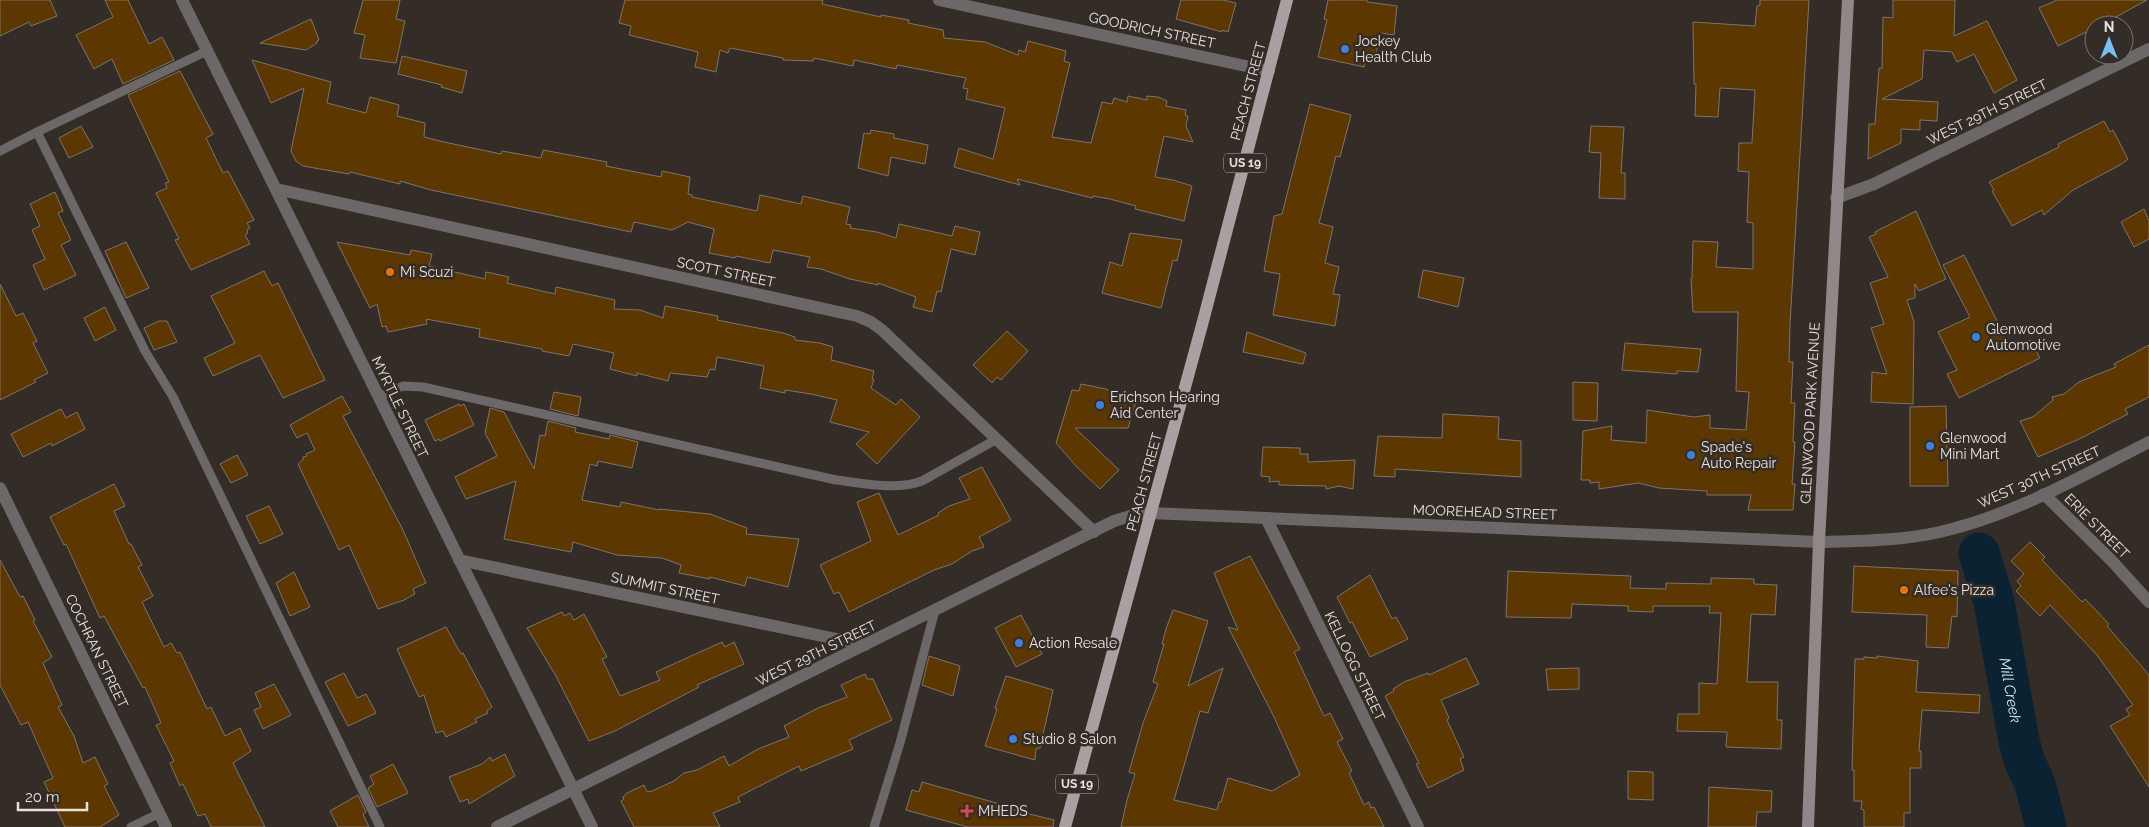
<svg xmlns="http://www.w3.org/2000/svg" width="2149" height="827" viewBox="0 0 2149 827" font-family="Raleway,sans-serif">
<rect width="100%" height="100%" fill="#342d27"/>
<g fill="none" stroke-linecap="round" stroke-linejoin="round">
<!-- river -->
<path stroke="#0a2231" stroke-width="41" id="s1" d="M 1979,553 L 1994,602 L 2019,741 L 2024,760 L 2035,784 L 2046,827"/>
</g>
<!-- building -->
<path fill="#5d3700" stroke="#7b746d" d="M 0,0 L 50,0 L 57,16 L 31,26 L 29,22 L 0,36 Z
M 105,0 L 128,0 L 149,44 L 162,37 L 174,60 L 123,84 L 112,59 L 94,69 L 76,35 L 113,17 Z
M 363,0 L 400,0 L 396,19 L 405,21 L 396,63 L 360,58 L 365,35 L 354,33 Z
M 625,0 L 823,0 L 822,4 L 881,17 L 881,15 L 909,20 L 908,23 L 943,30 L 944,38 L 985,42 L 1018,55 L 1019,50 L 1025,52 L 1028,41 L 1066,51 L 1064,61 L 1070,63 L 1052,137 L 1091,143 L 1102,102 L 1112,104 L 1114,98 L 1127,102 L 1128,96 L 1147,100 L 1147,96 L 1158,97 L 1167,101 L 1166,106 L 1186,110 L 1185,115 L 1188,116 L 1186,126 L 1193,142 L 1164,136 L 1155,177 L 1173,180 L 1192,186 L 1184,221 L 1135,209 L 1136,206 L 1110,199 L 1093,196 L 1092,198 L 1017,179 L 1020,185 L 954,167 L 959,148 L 993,159 L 1005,108 L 966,99 L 968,89 L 963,88 L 966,78 L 897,65 L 896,69 L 854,60 L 853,66 L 814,58 L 813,61 L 783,60 L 783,58 L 730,48 L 728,53 L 720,50 L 716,72 L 695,67 L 698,52 L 629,35 L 631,26 L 619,23 Z
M 1181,0 L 1222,0 L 1236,3 L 1228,32 L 1222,30 L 1222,32 L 1176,19 Z
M 1328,0 L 1367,0 L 1367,2 L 1397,6 L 1394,35 L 1381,33 L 1375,58 L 1367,57 L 1364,67 L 1318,57 L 1327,20 L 1324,19 Z
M 1760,0 L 1809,0 L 1790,324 L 1789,362 L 1793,362 L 1791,403 L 1795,403 L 1793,442 L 1795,442 L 1792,484 L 1795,484 L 1793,510 L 1748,510 L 1751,495 L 1707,495 L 1707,491 L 1659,488 L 1638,483 L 1599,489 L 1599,482 L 1590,483 L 1590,480 L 1581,480 L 1583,431 L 1612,426 L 1611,440 L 1646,443 L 1647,410 L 1694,417 L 1710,415 L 1710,428 L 1746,430 L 1749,392 L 1736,391 L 1738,312 L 1693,312 L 1691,278 L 1692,278 L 1693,241 L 1718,242 L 1716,267 L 1753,269 L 1753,223 L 1747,222 L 1749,172 L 1738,171 L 1739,143 L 1752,143 L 1755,90 L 1720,88 L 1718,117 L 1695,116 L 1696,84 L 1694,84 L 1693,22 L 1755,26 L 1757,6 L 1760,5 Z
M 1893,0 L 1955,0 L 1954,36 L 1987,21 L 2017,80 L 1994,93 L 1974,54 L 1957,62 L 1952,52 L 1924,50 L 1922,79 L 1882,99 L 1938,102 L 1937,121 L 1920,120 L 1920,130 L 1901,129 L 1901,143 L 1868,159 L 1869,124 L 1875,124 L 1879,68 L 1882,68 L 1883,17 L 1893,18 Z
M 2057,0 L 2147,0 L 2101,25 L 2094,25 L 2094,28 L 2058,46 L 2039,8 Z
M 311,19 L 319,40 L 317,41 L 317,43 L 306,50 L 260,43 Z
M 402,56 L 467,71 L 462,93 L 441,87 L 442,85 L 398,74 Z
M 252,60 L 331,82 L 327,103 L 366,113 L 370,97 L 399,105 L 397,116 L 425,123 L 424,137 L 444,142 L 501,154 L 502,151 L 541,158 L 543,150 L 607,162 L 606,166 L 661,177 L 662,171 L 690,177 L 688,194 L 692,195 L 692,197 L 757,211 L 760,195 L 801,204 L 803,196 L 850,207 L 846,224 L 851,225 L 850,228 L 877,232 L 896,238 L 899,224 L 952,236 L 955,226 L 980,232 L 975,255 L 951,249 L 941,292 L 937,291 L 932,312 L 913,307 L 916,297 L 878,283 L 878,285 L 850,279 L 821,269 L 807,267 L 810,257 L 773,250 L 770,263 L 736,256 L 735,258 L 709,253 L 714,229 L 688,222 L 672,230 L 634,222 L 631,232 L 431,190 L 400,181 L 400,184 L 350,172 L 349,174 L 303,166 L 296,161 L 291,151 L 304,88 L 271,103 Z
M 180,71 L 213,134 L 206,138 L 223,173 L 228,171 L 254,220 L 247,223 L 250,228 L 247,230 L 248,233 L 245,235 L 250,244 L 191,270 L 175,240 L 179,239 L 156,193 L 167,188 L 165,183 L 169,182 L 128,95 Z
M 1310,104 L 1351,115 L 1340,157 L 1336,156 L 1319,223 L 1333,227 L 1325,263 L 1339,267 L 1333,294 L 1340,295 L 1335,326 L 1273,315 L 1280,274 L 1264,271 L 1274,216 L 1282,214 Z
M 2104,121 L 2110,132 L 2113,130 L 2128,159 L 2120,165 L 2073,190 L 2044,215 L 2042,210 L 2012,226 L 1992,191 L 1994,190 L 1989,182 L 2059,147 L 2058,144 Z
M 81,126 L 93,147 L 69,158 L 59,138 Z
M 1591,126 L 1624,127 L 1621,173 L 1625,173 L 1625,199 L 1599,198 L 1601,153 L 1589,152 Z
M 871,130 L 894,134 L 894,138 L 928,145 L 925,164 L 891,157 L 888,176 L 858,168 L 864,133 L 870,134 Z
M 55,192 L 63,211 L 58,213 L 71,240 L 61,245 L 76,275 L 44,290 L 33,265 L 45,259 L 32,230 L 40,226 L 30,204 Z
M 2144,209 L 2149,221 L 2149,239 L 2134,247 L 2121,222 Z
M 1916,211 L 1946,279 L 1919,291 L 1915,284 L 1915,298 L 1907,300 L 1914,322 L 1913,404 L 1871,402 L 1872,372 L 1887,374 L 1871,328 L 1884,324 L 1870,283 L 1888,277 L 1869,237 L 1876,234 L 1875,232 Z
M 1130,233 L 1182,240 L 1177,261 L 1173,260 L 1161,308 L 1102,293 L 1110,262 L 1122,266 Z
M 126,242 L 149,288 L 126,298 L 105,251 Z
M 337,242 L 410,255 L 411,250 L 432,254 L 429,266 L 485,279 L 486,272 L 509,277 L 507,283 L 555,294 L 556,287 L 615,300 L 614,309 L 640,310 L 663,318 L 665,306 L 718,316 L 717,320 L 783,333 L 795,337 L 795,340 L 820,343 L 833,347 L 831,360 L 874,371 L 872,379 L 874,380 L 871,388 L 896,405 L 901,399 L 920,417 L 877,464 L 856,444 L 869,432 L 830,422 L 837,400 L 811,394 L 785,390 L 785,393 L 760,388 L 764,366 L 717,357 L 715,370 L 710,369 L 707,377 L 670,373 L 668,381 L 637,373 L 637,376 L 610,369 L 614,353 L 573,344 L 569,356 L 542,351 L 542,349 L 479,337 L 480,329 L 426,319 L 427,324 L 388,332 L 386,326 L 382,327 L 377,304 L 370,308 Z
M 1964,255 L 2009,345 L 2016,341 L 2018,345 L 2030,340 L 2040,358 L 1959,398 L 1947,374 L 1957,370 L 1938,332 L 1970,317 L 1943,265 Z
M 1423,270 L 1464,278 L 1458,307 L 1418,297 Z
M 264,271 L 272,286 L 278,283 L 325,380 L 283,398 L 260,355 L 213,376 L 204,358 L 235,343 L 211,296 Z
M 0,284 L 16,316 L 23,313 L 37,341 L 33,343 L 48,373 L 34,380 L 36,382 L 0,400 Z
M 105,307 L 116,330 L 95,341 L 84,318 Z
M 159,321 L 167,321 L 177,342 L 154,350 L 144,328 Z
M 1007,331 L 1028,351 L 1001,380 L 997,377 L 992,383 L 973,365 Z
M 1247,332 L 1306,353 L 1303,364 L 1243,352 Z
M 1625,343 L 1701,349 L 1698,372 L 1677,371 L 1677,374 L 1622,370 Z
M 2149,345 L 2149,397 L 2125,409 L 2128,414 L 2079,439 L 2038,457 L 2020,421 L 2033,417 L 2053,400 L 2052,397 L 2064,394 L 2079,382 L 2116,367 L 2114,364 Z
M 1573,382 L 1598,383 L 1597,421 L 1573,420 Z
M 1081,384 L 1106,389 L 1136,402 L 1128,428 L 1075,428 L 1119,470 L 1100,489 L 1077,467 L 1056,443 L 1072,390 L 1079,391 Z
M 554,392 L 581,397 L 578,416 L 550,409 Z
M 342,396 L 351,412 L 343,416 L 403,530 L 426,583 L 413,589 L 415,594 L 404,600 L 378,609 L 349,545 L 339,550 L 298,464 L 303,460 L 303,457 L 307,456 L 306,454 L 315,450 L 307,433 L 297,438 L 290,425 Z
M 459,404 L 460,406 L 464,404 L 474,425 L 440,441 L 439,439 L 435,441 L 425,420 Z
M 1946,406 L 1948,486 L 1910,486 L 1910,407 Z
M 490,408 L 504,412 L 534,469 L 540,435 L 545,436 L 548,421 L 576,428 L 575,432 L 609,439 L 610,435 L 638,442 L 632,468 L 598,461 L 597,466 L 590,464 L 582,500 L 620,507 L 621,502 L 659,510 L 659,509 L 710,514 L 747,528 L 746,534 L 799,539 L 788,587 L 747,577 L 745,586 L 710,577 L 710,579 L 679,573 L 681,565 L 662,558 L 617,555 L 573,542 L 571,552 L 504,539 L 516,481 L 466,499 L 455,477 L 497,456 L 485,433 Z
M 61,409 L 66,418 L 77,412 L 85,429 L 52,446 L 51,443 L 23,457 L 11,434 Z
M 1443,414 L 1499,417 L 1498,439 L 1521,441 L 1521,477 L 1395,469 L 1395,477 L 1374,476 L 1378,436 L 1442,438 Z
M 1263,447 L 1300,448 L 1300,454 L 1308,454 L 1308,462 L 1355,460 L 1353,489 L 1339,486 L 1326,489 L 1326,486 L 1279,485 L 1279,481 L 1269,482 L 1270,477 L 1261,476 Z
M 237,455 L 248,475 L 231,483 L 220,464 Z
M 982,467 L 1011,520 L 979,537 L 984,547 L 972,551 L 952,564 L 934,570 L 849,612 L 839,592 L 834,594 L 820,565 L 871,541 L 857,502 L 879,493 L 898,535 L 939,515 L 938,513 L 949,506 L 970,499 L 959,478 Z
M 114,484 L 125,506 L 114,511 L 129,544 L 131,544 L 142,565 L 138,567 L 153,596 L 142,602 L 164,647 L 171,643 L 177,653 L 180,652 L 207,709 L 211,707 L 225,736 L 240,728 L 251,751 L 233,763 L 265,827 L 211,827 L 205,814 L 198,816 L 183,784 L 180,786 L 170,763 L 174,761 L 156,725 L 161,723 L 145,687 L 143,688 L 104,616 L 100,618 L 66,544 L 64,545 L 50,517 Z
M 269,506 L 283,534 L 260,544 L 246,516 Z
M 2030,542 L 2045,557 L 2042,560 L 2082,602 L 2085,599 L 2109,624 L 2107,626 L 2149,675 L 2149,787 L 2110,726 L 2130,715 L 2126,709 L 2133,705 L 2097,655 L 2050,605 L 2040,616 L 2016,591 L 2021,586 L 2017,581 L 2024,574 L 2011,561 Z
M 1250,556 L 1300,649 L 1294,652 L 1323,714 L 1324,716 L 1330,713 L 1343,739 L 1337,742 L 1352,771 L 1349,773 L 1364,805 L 1369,802 L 1371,808 L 1374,807 L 1384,827 L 1121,827 L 1127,800 L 1135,774 L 1129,772 L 1143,723 L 1158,684 L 1153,682 L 1164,644 L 1162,644 L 1166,629 L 1173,610 L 1208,621 L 1188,686 L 1223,668 L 1208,713 L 1200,711 L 1174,800 L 1217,810 L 1219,802 L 1221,802 L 1228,778 L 1272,791 L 1300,775 L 1275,719 L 1228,627 L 1238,630 L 1214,573 Z
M 0,560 L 20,597 L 23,596 L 35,620 L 33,621 L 52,657 L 43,663 L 62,705 L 58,707 L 74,736 L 83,763 L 95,757 L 108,784 L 104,786 L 119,815 L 100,827 L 65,827 L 44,782 L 53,778 L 28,722 L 21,725 L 0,685 Z
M 1854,566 L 1958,571 L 1957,617 L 1952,616 L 1948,648 L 1926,647 L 1927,615 L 1852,612 Z
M 1508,571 L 1631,576 L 1630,588 L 1666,589 L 1666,583 L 1711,584 L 1711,578 L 1754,579 L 1754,584 L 1777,585 L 1775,615 L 1751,614 L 1747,682 L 1778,682 L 1777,720 L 1782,720 L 1781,749 L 1726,747 L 1727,732 L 1677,731 L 1678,714 L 1699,714 L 1699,683 L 1717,684 L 1721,613 L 1709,613 L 1710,606 L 1653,606 L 1653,612 L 1628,611 L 1628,606 L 1572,604 L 1571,618 L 1506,617 Z
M 294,572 L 310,607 L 290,616 L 276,583 Z
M 1370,575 L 1392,619 L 1396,617 L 1408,639 L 1370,657 L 1352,622 L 1350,623 L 1337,597 Z
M 562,612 L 564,616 L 570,613 L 574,620 L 584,614 L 607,657 L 602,659 L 620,696 L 660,680 L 656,672 L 722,642 L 725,647 L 734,642 L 744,664 L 697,685 L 699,687 L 615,731 L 589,741 L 556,676 L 527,628 Z
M 1021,615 L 1042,654 L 1016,667 L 995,628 Z
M 446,627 L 461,654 L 463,653 L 492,707 L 487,711 L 488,713 L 475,719 L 477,722 L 446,737 L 443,731 L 436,733 L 424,695 L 419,697 L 397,649 Z
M 929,656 L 960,666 L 953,696 L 922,685 Z
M 1877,656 L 1918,661 L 1916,692 L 1980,695 L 1979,713 L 1922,710 L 1919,751 L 1921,751 L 1921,768 L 1910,768 L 1910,813 L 1904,813 L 1904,827 L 1864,827 L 1864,810 L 1861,809 L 1862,801 L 1854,801 L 1854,770 L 1852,770 L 1855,659 L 1864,659 L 1864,657 L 1877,658 Z
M 1466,658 L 1479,684 L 1441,700 L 1449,718 L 1447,720 L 1464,757 L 1460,759 L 1464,770 L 1428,788 L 1416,764 L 1419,763 L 1385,696 L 1394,691 L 1393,689 L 1404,682 L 1428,673 L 1429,675 Z
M 1579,668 L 1579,689 L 1548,690 L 1546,669 Z
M 344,673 L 357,698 L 366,694 L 376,713 L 348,726 L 325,682 Z
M 865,674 L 867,679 L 873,679 L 892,720 L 849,740 L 853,749 L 801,771 L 799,766 L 738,797 L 740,802 L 713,813 L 720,827 L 634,827 L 621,801 L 624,799 L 623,797 L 627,793 L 644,785 L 647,792 L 652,791 L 674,781 L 684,773 L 697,770 L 724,756 L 729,766 L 758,749 L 789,737 L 784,726 L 818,708 L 847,697 L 841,685 Z
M 1006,676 L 1053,690 L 1040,748 L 1036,749 L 1035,760 L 985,746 L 997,709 L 995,708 Z
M 274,684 L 291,715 L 263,729 L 254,710 L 261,707 L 255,693 Z
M 505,754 L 515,776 L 469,804 L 468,799 L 460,802 L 449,777 L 482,764 L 490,757 L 492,761 Z
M 393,764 L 408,793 L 377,807 L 368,788 L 374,784 L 370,776 Z
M 1628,771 L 1653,772 L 1653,800 L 1628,799 Z
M 922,782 L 993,802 L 1009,807 L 1009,809 L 1054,820 L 1053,827 L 968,827 L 906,810 L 912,790 L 919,792 Z
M 1709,787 L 1772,791 L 1771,812 L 1757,812 L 1756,827 L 1708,827 Z
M 358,795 L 366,812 L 363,814 L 369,827 L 338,827 L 330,811 Z"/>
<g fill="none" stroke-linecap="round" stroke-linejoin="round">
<!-- service -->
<path stroke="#6d6868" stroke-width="9" d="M 207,51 L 37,132 L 145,351 L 173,397 L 380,827
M 0,151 L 37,132
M 379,397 L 403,386 L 423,387 L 836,480 C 863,483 895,491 922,481 L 997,439
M 131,827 L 160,813
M 874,827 L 900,743 L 935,610"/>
<!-- minor -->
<path stroke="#6d6868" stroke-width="12" d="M 182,0 L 592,827
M 939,0 L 1269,71
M 276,189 L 857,316 L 871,322 L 882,330 L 1094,532
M 1836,198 L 1874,184 L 2149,49
M 0,488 L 166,827
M 2044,494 L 2112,561 L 2149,602
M 1266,518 L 1418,827
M 459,560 L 865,645"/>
<!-- tertiary -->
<path stroke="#6d6868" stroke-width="12" d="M 497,827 L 1114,521 L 1137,514 L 1151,513 L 1819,542 C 1859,541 1900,541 1940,532 C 2014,515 2082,476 2149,442"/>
<!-- secondary -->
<path stroke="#908888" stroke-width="12" d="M 1808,827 L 1819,542 L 1848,0"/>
<!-- primary -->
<path stroke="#aba0a1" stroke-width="12" d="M 1065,827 L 1202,325 L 1287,0"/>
</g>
<!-- markers -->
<g fill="#3f7fe0" stroke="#342d27" stroke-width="2">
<circle cx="1345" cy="49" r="5"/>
<circle cx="1976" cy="337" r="5"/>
<circle cx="1100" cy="405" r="5"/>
<circle cx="1930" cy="446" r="5"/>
<circle cx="1691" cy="455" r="5"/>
<circle cx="1019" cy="643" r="5"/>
<circle cx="1013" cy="739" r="5"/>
</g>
<g fill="#e8710a" stroke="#342d27" stroke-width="2">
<circle cx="390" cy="272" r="5"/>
<circle cx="1904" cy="590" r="5"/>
</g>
<path fill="#e0444e" stroke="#342d27" stroke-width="2" d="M964.5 803.5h5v5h5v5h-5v5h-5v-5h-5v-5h5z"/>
<g text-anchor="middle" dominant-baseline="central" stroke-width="5" stroke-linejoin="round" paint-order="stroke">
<!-- shield labels -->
<g fill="#342d27" stroke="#b1aca7" stroke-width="1">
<rect x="1224" y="153.5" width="42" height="19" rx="4"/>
<rect x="1056" y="774.5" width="42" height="19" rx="4"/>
</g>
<g font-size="12" font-weight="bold" fill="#e7e2de">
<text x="1245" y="163">US 19</text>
<text x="1077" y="784">US 19</text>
</g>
<!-- street labels -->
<g font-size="14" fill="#e7e2de" stroke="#342d27">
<text transform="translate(1152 30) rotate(12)">GOODRICH STREET</text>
<text transform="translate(1248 91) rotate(-75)">PEACH STREET</text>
<text transform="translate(1987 112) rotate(-26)">WEST 29TH STREET</text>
<text transform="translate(726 272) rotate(12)">SCOTT STREET</text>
<text transform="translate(400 407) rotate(64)">MYRTLE STREET</text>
<text transform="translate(1810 413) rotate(-87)">GLENWOOD PARK AVENUE</text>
<text transform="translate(2039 477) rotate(-24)">WEST 30TH STREET</text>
<text transform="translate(1144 482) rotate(-75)">PEACH STREET</text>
<text transform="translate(1485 512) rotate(2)">MOOREHEAD STREET</text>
<text transform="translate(2097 526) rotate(45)">ERIE STREET</text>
<text transform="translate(665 588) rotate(12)">SUMMIT STREET</text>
<text transform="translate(97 651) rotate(64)">COCHRAN STREET</text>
<text transform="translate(816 653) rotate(-26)">WEST 29TH STREET</text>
<text transform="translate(1355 666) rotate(64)">KELLOGG STREET</text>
</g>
<!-- poi labels -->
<g font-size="14" fill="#e7e2de" stroke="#342d27" text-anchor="start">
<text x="1355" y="41">Jockey<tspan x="1355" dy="16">Health Club</tspan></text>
<text x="400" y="272">Mi Scuzi</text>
<text x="1986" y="329">Glenwood<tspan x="1986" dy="16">Automotive</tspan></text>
<text x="1110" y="397">Erichson Hearing<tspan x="1110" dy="16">Aid Center</tspan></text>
<text x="1940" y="438">Glenwood<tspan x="1940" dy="16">Mini Mart</tspan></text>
<text x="1701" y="447">Spade's<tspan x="1701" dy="16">Auto Repair</tspan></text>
<text x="1914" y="590">Alfee's Pizza</text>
<text x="1029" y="643">Action Resale</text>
<text x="1023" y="739">Studio 8 Salon</text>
<text x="978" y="811">MHEDS</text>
</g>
<!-- water labels -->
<g font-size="15" font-style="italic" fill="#d4e6f3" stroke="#342d27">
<text stroke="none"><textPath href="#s1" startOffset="141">Mill Creek</textPath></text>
</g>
</g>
<!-- north arrow -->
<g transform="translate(2109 40)"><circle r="24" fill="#342d27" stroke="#7c7570"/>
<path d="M0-4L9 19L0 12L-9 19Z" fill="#75c0f6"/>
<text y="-8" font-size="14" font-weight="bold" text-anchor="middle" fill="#e7e2de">N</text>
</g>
<!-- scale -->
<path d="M18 802v8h69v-8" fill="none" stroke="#e7e2de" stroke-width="2.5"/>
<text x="25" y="802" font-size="15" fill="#e7e2de" stroke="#342d27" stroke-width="4" paint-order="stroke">20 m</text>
</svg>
